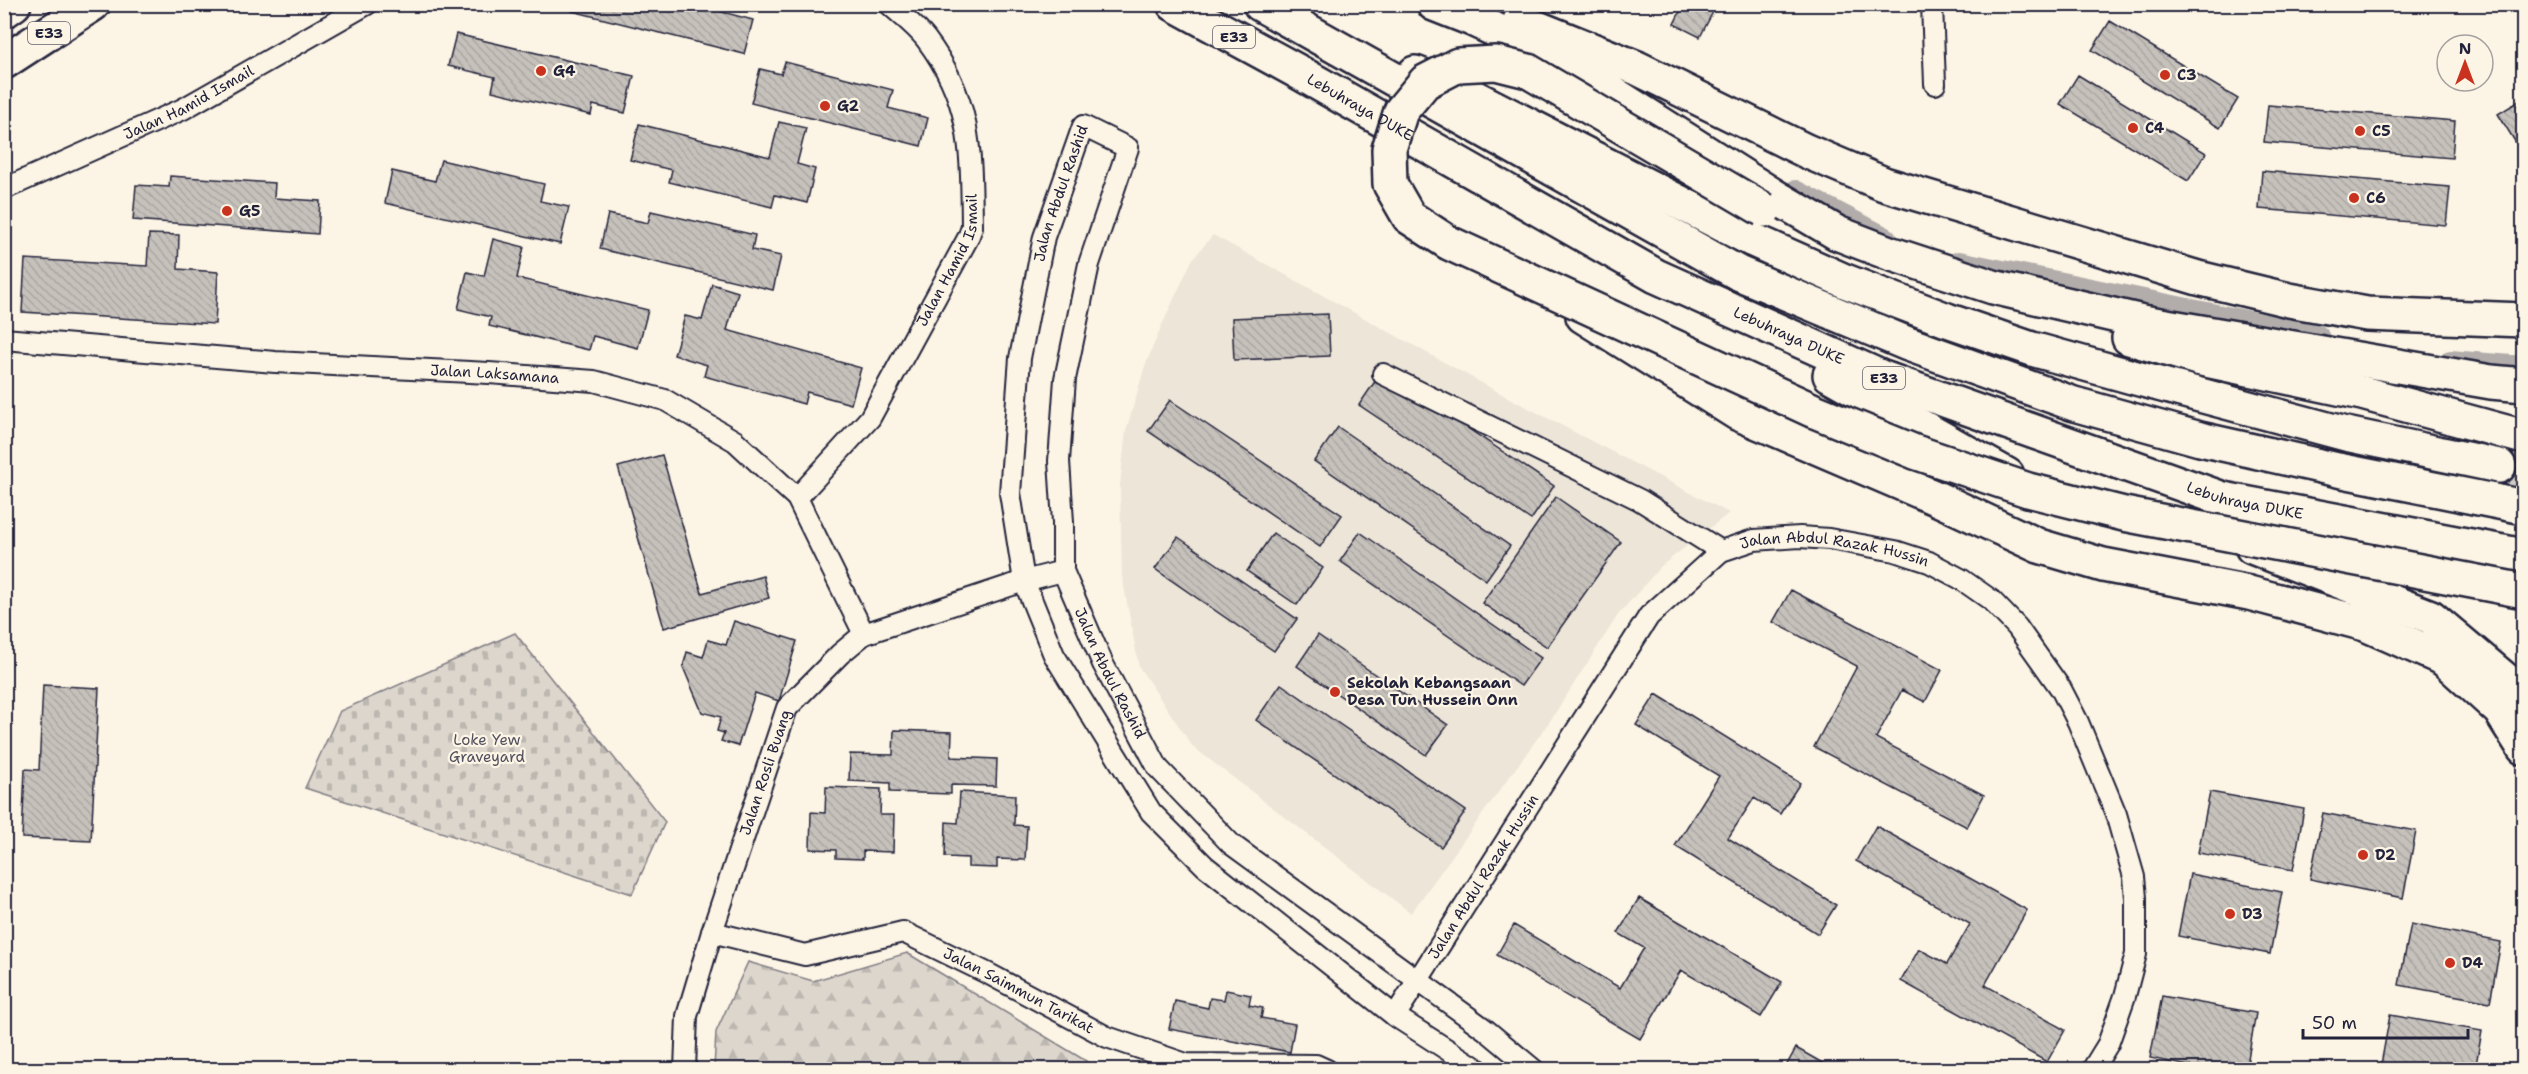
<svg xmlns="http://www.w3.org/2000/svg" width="2528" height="1074" viewBox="0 0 2528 1074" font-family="'Shantell Sans',sans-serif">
<defs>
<pattern id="forest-firs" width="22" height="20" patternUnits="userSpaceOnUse" patternTransform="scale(1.5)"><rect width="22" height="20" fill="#dcd6cc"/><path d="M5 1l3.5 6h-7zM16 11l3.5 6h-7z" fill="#bcb7b0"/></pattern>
<pattern id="cemetery-stones" width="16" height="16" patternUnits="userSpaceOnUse" patternTransform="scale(1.5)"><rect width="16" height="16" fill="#dcd6cc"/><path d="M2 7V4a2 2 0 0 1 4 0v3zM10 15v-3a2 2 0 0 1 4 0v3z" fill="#bcb7b0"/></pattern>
<pattern id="building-back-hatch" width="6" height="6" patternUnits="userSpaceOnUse" patternTransform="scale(1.5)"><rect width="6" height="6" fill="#c6c1bb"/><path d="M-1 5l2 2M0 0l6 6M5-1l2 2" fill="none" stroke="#aaa6a2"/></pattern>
</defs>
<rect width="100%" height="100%" fill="#fcf5e5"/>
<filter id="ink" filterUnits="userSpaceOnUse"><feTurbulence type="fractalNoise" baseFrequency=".0167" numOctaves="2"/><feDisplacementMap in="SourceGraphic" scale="12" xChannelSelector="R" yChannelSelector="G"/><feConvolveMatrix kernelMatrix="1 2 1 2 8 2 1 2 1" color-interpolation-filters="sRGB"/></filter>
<g filter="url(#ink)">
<!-- built -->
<path fill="#ece5d8" d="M 1213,235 L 1509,398 L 1729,513 L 1661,566 L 1618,615 L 1552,718 L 1411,913 L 1193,747 L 1139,667 L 1122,576 L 1120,485 L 1126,431 L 1145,366 L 1162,325 L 1192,260 Z"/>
<!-- forest -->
<path fill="url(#forest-firs)" stroke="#7f7c84" stroke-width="1.5" d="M 907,953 L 1091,1064 L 1091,1069 L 714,1069 L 716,1032 L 748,962 L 813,981 Z"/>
<!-- cemetery -->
<path fill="url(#cemetery-stones)" stroke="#7f7c84" stroke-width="1.5" d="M 515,633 L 665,822 L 632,894 L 305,788 L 340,711 Z"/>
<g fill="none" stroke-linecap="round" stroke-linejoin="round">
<!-- canal -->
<path stroke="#b2adab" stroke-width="22" d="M 1795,191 L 1886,238
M 1959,262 L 2318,336
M 2450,361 L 2524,367"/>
</g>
<!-- building -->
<path fill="url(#building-back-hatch)" stroke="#22223b" stroke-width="1.5" d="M 574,4 L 712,4 L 711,9 L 753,20 L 744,54 L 572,11 Z
M 1684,4 L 1717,4 L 1700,37 L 1674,24 Z
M 2110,21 L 2238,99 L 2220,128 L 2092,50 Z
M 456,34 L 634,76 L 625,113 L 593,105 L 591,115 L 492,91 L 495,77 L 448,66 Z
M 785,62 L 893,90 L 888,108 L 928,118 L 921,146 L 751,103 L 760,69 L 781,74 Z
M 2078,75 L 2206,153 L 2188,181 L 2060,104 Z
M 2524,98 L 2524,150 L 2521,151 L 2498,114 Z
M 2268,105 L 2455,121 L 2452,158 L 2264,142 Z
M 779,122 L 806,128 L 797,164 L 815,169 L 807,203 L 775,195 L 772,207 L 669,182 L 672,170 L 630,160 L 639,124 L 770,157 Z
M 441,160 L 544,184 L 540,201 L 569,207 L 560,244 L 385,203 L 392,171 L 435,181 Z
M 2262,171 L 2450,187 L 2446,225 L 2259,209 Z
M 170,176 L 275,183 L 274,198 L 320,201 L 318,234 L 133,220 L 136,185 L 169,187 Z
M 651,211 L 755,235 L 752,250 L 781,256 L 773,290 L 600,249 L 608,214 L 648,223 Z
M 149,234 L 179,235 L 178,269 L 218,272 L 215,324 L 22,312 L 25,259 L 147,266 Z
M 493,239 L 524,247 L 517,278 L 648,310 L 638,348 L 593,336 L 589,350 L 489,326 L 491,317 L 458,309 L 467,272 L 484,276 Z
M 712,284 L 738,292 L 727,330 L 861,368 L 851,404 L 807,392 L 804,404 L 704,376 L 707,365 L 674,355 L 685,316 L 702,320 Z
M 1328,314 L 1330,356 L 1234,360 L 1232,318 Z
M 1382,371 L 1554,486 L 1531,520 L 1359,405 Z
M 1170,400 L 1342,515 L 1320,547 L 1148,431 Z
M 1338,427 L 1510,546 L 1486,580 L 1314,461 Z
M 662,455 L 702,593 L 763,576 L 769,598 L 664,628 L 618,467 Z
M 1556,497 L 1621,542 L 1547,647 L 1482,603 Z
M 1360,532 L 1541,658 L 1521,686 L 1340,561 Z
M 1273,533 L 1323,568 L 1297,605 L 1247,571 Z
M 1178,537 L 1297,619 L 1274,651 L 1155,569 Z
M 1791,590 L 1942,670 L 1925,702 L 1902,690 L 1876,738 L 1984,795 L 1967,827 L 1814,747 L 1857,666 L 1773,622 Z
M 734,621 L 797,641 L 779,701 L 755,693 L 738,746 L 721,741 L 724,733 L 717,731 L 721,717 L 702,712 L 683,667 L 687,652 L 703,657 L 708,640 L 726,645 Z
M 1318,635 L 1448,725 L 1426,755 L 1297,666 Z
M 1281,684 L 1466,811 L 1441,847 L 1256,720 Z
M 43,685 L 99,688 L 91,841 L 22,838 L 25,769 L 39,770 Z
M 1656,694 L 1800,783 L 1780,814 L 1754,798 L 1728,838 L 1836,905 L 1818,934 L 1675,846 L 1719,776 L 1636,725 Z
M 894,730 L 952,732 L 951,757 L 997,759 L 996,786 L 951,785 L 951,794 L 890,792 L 890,783 L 849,781 L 850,754 L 893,755 Z
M 826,787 L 881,789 L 880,815 L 894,815 L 893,852 L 863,851 L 863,859 L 836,858 L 836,850 L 810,849 L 811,812 L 825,813 Z
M 960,792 L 1015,795 L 1014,825 L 1027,826 L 1025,860 L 997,859 L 997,868 L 968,867 L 968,858 L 945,857 L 946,822 L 958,823 Z
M 2210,792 L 2304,809 L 2293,870 L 2198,853 Z
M 2323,813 L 2416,831 L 2403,898 L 2310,879 Z
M 1876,826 L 2027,910 L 1985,985 L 2065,1030 L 2047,1062 L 1901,981 L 1919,949 L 1947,964 L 1970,924 L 1856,861 Z
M 2190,874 L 2282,892 L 2270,954 L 2178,936 Z
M 1639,898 L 1782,982 L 1761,1017 L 1681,970 L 1640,1039 L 1497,955 L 1514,925 L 1620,988 L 1644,948 L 1618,933 Z
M 2411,924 L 2501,942 L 2490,1002 L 2399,985 Z
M 1226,990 L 1251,995 L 1249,1005 L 1263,1008 L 1261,1018 L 1295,1024 L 1290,1052 L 1169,1029 L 1175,1001 L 1208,1008 L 1210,998 L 1224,1000 Z
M 2162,996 L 2256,1013 L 2246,1070 L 2208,1070 L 2150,1058 Z
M 2390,1015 L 2482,1031 L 2475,1070 L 2380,1070 Z
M 1796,1048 L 1835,1070 L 1784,1070 Z"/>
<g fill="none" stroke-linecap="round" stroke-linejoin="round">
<!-- motorway-tunnel -->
<path stroke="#d0cbc3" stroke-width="33" stroke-dasharray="33 16" stroke-linecap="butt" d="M 2499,466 L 2524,470"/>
<defs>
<g id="minor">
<path d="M 1932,4 L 1935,84"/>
<path id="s1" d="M 4,189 L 183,109 L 367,4"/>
<path id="s2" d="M 4,339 L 275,362 L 489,373 L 594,381 L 665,400 L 735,441 L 797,498 L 864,634"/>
<path d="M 1383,374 L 1640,500 L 1721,551"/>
<path id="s3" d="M 797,498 L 870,418 L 968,238 L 972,227 C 971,154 973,101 926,39 C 916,26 901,15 889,4"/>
<path id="s4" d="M 712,932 L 805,955 L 903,932 L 989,974 L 1107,1037 L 1186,1064 L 1316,1065 L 1327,1070"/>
<path id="s5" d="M 1395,1016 L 1649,616 L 1721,551 L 1754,540 L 1800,537 L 1829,539 L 1895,551 L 1929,562 L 1961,579 L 1991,600 L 2017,627 L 2061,689 L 2078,722 L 2116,814 L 2134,877 L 2136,898 L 2136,954 L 2125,996 L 2108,1044 L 2092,1070"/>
<path id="s6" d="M 685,1070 L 687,1016 L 712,932 L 787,708 L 840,654 L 864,634 L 1024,581 L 1063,571"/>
<path id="s7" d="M 1479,1070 L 1395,1016 L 1205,866 L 1151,812 L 1054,655 L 1024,581 L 1010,493 L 1020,358 L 1044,237 L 1083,126 L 1128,148 L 1089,264 L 1065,379 L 1059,461 L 1063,522 L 1063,571 L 1103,664 L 1158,768 L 1231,844 L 1486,1030 L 1534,1070"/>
</g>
<g id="motorway">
<path id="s8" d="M 1174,4 L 1295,70 L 1656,276 L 1883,378 L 2223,499 L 2524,556"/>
<path d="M 1260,4 L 1738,273 L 1908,344 L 2074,404 L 2200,439 L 2338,470 L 2524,507"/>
<path d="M 1434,4 L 1472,19 L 1528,45 L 1606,89 L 1774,196 L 1837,233 L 1889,253 L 1993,287 L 2143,322 L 2491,382 L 2524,385"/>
<path d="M 4,11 L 14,4"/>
<path d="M 1520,21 L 1637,68 L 1806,151 L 1884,184 L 2198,278 L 2289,300 L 2367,314 L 2524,320"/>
<path d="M 4,62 L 93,4"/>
<path d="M 1415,73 L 1460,90 L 1753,240 L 1845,281 L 1947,320 L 2032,349 L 2136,378 L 2346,434 L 2499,466"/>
<path d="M 1583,316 L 1737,413 L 1938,499 L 2039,546 L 2103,565 L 2249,593 L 2365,624 L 2444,659 L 2500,710 L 2524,748"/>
<path d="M 2129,338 L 2197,358 L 2362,393 L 2524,437"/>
<path d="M 1830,375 L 2007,475"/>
<path d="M 2252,547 L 2431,617 L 2514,687 L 2524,700"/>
</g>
</defs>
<!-- minor casing -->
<use href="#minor" stroke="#22223b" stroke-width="24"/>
<!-- motorway casing -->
<use href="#motorway" stroke="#22223b" stroke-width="38"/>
<!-- minor -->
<use href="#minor" stroke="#fcf5e5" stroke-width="20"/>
<!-- motorway -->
<use href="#motorway" stroke="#fcf5e5" stroke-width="33"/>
<defs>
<path id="motorway-bridge" d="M 1764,210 L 1528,71 L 1496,63 L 1458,65 L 1425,82 L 1401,111 L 1389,149 L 1390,184 L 1409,217 L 1449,243 L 1812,410 L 1915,452 L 2028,490 L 2124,514 L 2524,591"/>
</defs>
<!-- motorway-bridge casing -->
<use href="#motorway-bridge" stroke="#22223b" stroke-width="38" stroke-linecap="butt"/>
<!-- motorway-bridge -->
<use href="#motorway-bridge" stroke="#fcf5e5" stroke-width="33"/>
</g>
</g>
<!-- markers -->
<g fill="#c8321e" stroke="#fcf5e5" stroke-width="2">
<circle cx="541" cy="71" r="6"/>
<circle cx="2165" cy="75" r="6"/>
<circle cx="825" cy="106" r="6"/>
<circle cx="2133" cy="128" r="6"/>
<circle cx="2360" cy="131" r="6"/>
<circle cx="2354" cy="198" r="6"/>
<circle cx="227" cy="211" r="6"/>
<circle cx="1335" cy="692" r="6"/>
<circle cx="2363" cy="855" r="6"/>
<circle cx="2230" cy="914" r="6"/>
<circle cx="2450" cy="963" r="6"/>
</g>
<g text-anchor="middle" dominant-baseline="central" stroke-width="4.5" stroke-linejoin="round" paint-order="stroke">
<!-- shield labels -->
<g fill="#fcf5e5" stroke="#63616e" stroke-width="1.5">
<rect x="28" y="22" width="42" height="22" rx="4.5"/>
<rect x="1213" y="26" width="42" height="22" rx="4.5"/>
<rect x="1863" y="367" width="42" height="22" rx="4.5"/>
</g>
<g font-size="14" font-weight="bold" fill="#22223b">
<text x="49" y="33">E33</text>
<text x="1234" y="37">E33</text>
<text x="1884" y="378">E33</text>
</g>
<!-- poi labels -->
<g font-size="15" font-weight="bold" fill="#22223b" stroke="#fcf5e5" text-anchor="start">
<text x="553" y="71">G4</text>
<text x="2177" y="75">C3</text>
<text x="837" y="106">G2</text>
<text x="2145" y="128">C4</text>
<text x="2372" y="131">C5</text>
<text x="2366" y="198">C6</text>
<text x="239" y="211">G5</text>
<text x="1347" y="683">Sekolah Kebangsaan<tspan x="1347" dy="17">Desa Tun Hussein Onn</tspan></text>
<text x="2375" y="855">D2</text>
<text x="2242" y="914">D3</text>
<text x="2462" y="963">D4</text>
</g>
<!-- street labels -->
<g font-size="15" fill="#22223b" stroke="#fcf5e5">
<text stroke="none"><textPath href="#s1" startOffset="204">Jalan Hamid Ismail</textPath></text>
<text stroke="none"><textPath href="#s8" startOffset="213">Lebuhraya DUKE</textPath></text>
<text stroke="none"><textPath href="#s7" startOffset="1077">Jalan Abdul Rashid</textPath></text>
<text stroke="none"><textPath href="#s3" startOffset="286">Jalan Hamid Ismail</textPath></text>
<text stroke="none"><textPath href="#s8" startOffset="699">Lebuhraya DUKE</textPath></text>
<text stroke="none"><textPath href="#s2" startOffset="492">Jalan Laksamana</textPath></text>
<text stroke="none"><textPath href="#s8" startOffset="1185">Lebuhraya DUKE</textPath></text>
<text stroke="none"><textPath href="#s5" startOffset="687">Jalan Abdul Razak Hussin</textPath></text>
<text stroke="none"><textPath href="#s7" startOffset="1743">Jalan Abdul Rashid</textPath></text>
<text stroke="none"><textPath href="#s6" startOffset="310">Jalan Rosli Buang</textPath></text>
<text stroke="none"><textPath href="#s5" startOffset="165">Jalan Abdul Razak Hussin</textPath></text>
<text stroke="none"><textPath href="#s4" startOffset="326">Jalan Saimmun Tarikat</textPath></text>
</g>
<!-- park labels -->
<g font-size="15" fill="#504f5f" stroke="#fcf5e5">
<text x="487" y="740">Loke Yew<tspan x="487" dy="17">Graveyard</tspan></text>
</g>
</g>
<!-- margin -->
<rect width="2528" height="1074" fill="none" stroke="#fcf5e5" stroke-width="24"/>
<rect x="12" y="12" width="2504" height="1050" fill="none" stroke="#22223b" stroke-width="2" filter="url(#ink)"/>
<!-- north arrow -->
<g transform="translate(2465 63)"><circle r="28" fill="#fcf5e5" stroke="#a5a1a1" stroke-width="1.5"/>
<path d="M0-4.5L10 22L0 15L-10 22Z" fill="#c8321e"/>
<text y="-9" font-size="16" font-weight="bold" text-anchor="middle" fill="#22223b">N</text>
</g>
<!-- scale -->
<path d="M2303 1029v9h165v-9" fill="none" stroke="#22223b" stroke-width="3"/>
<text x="2312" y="1029" font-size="18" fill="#22223b" stroke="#fcf5e5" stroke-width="4.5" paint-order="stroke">50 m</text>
</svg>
